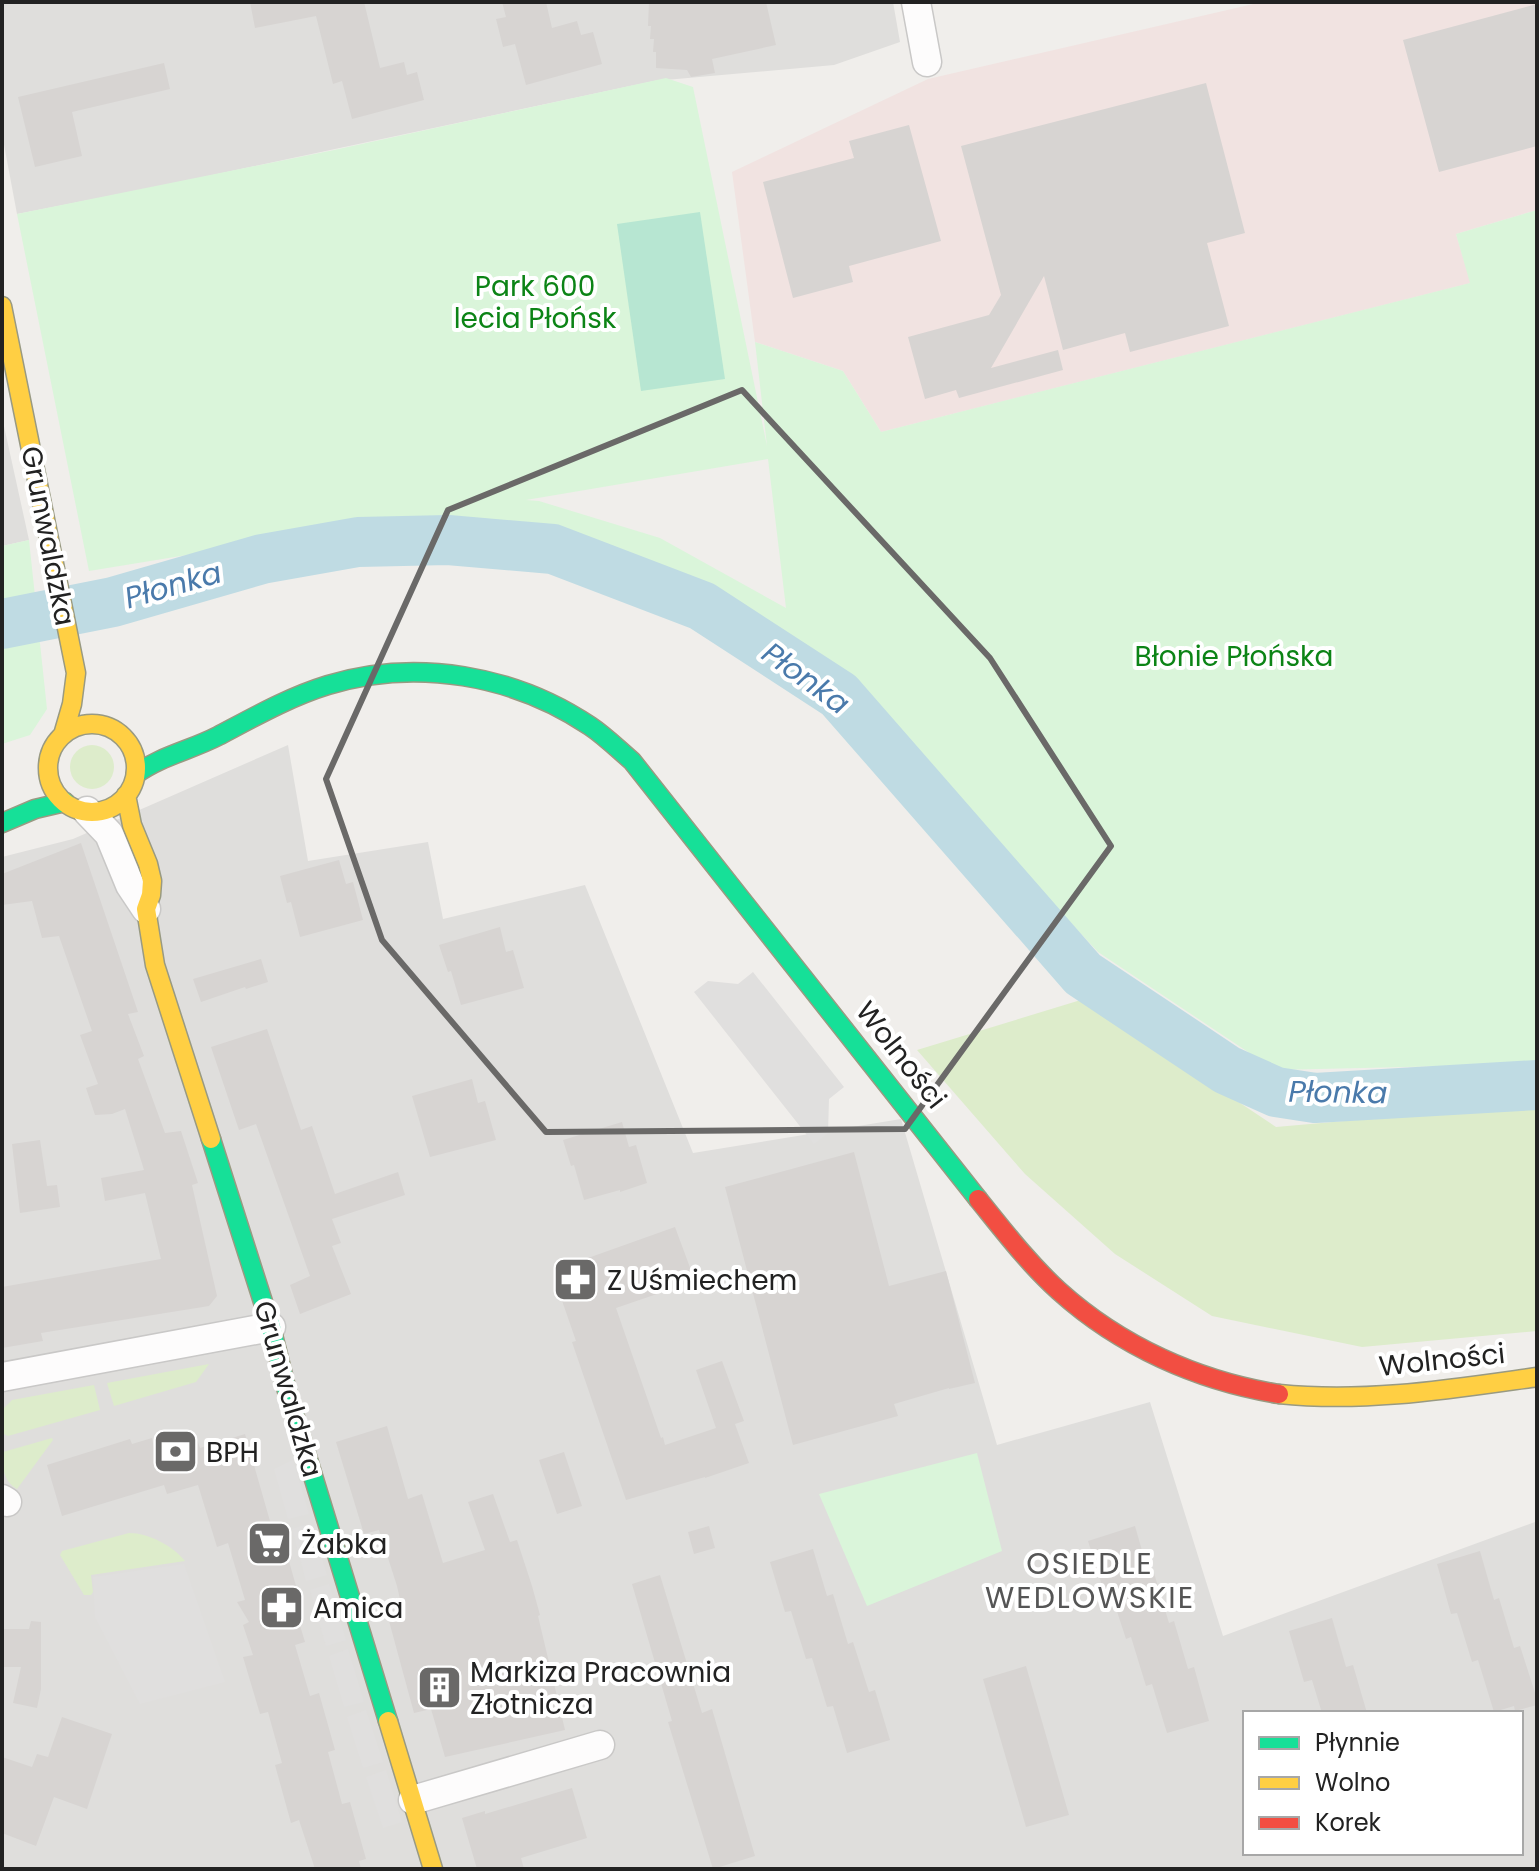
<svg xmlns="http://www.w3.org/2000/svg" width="1539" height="1871" viewBox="0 0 1539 1871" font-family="Poppins,sans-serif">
<rect width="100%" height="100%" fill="#f0eeeb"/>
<!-- residential -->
<path fill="#dfdedc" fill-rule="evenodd" d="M 2,2 L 893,2 L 900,42 L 834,65 L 654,81 L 161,186 L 17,214 L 2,134 Z
M 2,417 L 29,540 L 2,546 Z
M 288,745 L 308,861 L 428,842 L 443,919 L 585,885 L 693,1153 L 901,1119 L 997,1445 L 1150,1402 L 1223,1636 L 1535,1522 L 1537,1524 L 1537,1869 L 2,1869 L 2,857 L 73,839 ZM 1245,1713 L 1521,1713 L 1521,1853 L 1245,1853 Z"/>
<!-- commercial -->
<path fill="#f1e3e1" d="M 1262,2 L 1537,2 L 1537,210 L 1456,234 L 1471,283 L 881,432 L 843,371 L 755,342 L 732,172 L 928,79 Z"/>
<!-- grass -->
<path fill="#ddeccb" d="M70 767a22 22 0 1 1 44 0a22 22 0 1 1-44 0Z
M 1084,999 L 1276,1127 L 1537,1104 L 1537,1331 L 1362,1347 L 1212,1316 L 1115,1254 L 1025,1174 L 917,1050 Z
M 209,1364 L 196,1382 L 114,1406 L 107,1383 Z
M 94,1385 L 100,1410 L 8,1436 L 2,1433 L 2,1410 L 12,1400 Z
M 52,1438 L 53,1440 L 17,1489 C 3,1481 2,1467 3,1452 Z
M 129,1533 C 149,1533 173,1546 185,1561 L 91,1575 L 93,1592 L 91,1595 L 84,1595 L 60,1555 L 62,1551 Z"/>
<!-- park -->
<path fill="#daf5da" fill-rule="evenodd" d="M 666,78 L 693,87 L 767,446 L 755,342 L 843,371 L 881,432 L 1470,283 L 1456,234 L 1537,210 L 1537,1064 L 1275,1070 L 1098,952 L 847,684 L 706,596 L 557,536 L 382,523 L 89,571 L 17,214 L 334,150 ZM 768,459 L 786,608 L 660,538 L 539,501 L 526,500 Z
M 29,540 L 47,709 L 30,735 L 2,744 L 2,546 Z
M 977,1453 L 1002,1551 L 867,1606 L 819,1494 Z"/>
<!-- pitch -->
<path fill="#b7e6d2" d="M 700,212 L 725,379 L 641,391 L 617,224 Z"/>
<!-- parking -->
<path fill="#e0dfde" d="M 753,972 L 844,1087 L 829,1099 L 828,1133 L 814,1144 L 694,992 L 708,981 L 738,984 Z
M 293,1460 L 309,1514 L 288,1519 L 274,1469 Z
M 311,1523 L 327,1575 L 306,1581 L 292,1529 Z
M 184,1564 L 225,1682 L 140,1704 L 95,1617 L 93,1577 Z
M 329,1584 L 346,1640 L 326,1646 L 310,1590 Z
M 348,1649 L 364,1702 L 344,1707 L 329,1656 Z
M 366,1710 L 383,1762 L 363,1768 L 347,1717 Z
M 386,1770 L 402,1822 L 383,1828 L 366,1777 Z"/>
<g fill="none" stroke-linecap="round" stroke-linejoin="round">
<!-- river -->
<path stroke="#bfdbe3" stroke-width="50" d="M 2,624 L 113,602 L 262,559 L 358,542 L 448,540 L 553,549 L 702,606 L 839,695 L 1083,974 L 1227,1070 L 1276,1092 L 1315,1098 L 1537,1085"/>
</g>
<!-- building -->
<path fill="#d7d4d2" d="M 250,2 L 364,2 L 380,68 L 404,62 L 407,75 L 417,72 L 424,100 L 352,119 L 342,81 L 333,84 L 316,16 L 255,28 Z
M 502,2 L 546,2 L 552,28 L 577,21 L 581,35 L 593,32 L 602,64 L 526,85 L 515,44 L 503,47 L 496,19 L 506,17 Z
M 649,2 L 766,2 L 776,45 L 712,59 L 715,73 L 691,77 L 687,70 L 656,68 L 656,52 L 653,52 L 654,39 L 650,39 L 651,26 L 648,26 Z
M 1537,4 L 1537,146 L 1439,172 L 1403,40 Z
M 164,63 L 170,89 L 72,112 L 82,156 L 35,167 L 18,97 Z
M 1206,83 L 1245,233 L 1207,243 L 1229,326 L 1130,352 L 1125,333 L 1063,350 L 1044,276 L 991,368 L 1058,350 L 1063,370 L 959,398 L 956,390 L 925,399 L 908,337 L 989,315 L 1001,295 L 961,146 Z
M 909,125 L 941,241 L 849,266 L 853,282 L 793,298 L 763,182 L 854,158 L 849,141 Z
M 81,843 L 138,1012 L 128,1014 L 144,1056 L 138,1059 L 165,1133 L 181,1131 L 198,1183 L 192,1185 L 217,1296 L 209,1306 L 41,1333 L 43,1341 L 2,1348 L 2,1287 L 161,1259 L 145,1193 L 105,1201 L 101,1178 L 144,1170 L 125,1109 L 112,1114 L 95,1115 L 86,1088 L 98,1084 L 80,1035 L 92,1031 L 59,936 L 42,938 L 32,901 L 2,905 L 2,874 Z
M 339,860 L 346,884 L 353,882 L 363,920 L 300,937 L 291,902 L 287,903 L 280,876 Z
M 500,927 L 506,952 L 513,950 L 524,988 L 461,1005 L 451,971 L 448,972 L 439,945 Z
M 261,959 L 268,982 L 246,989 L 245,987 L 201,1002 L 193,979 Z
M 267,1029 L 301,1130 L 312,1126 L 335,1194 L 398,1172 L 405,1195 L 332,1219 L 341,1243 L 332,1246 L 351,1294 L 300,1314 L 290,1285 L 310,1276 L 256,1124 L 239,1130 L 211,1047 Z
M 472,1079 L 478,1103 L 485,1101 L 496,1140 L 430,1157 L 412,1096 Z
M 622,1122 L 629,1147 L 636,1145 L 647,1183 L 620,1192 L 620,1190 L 584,1200 L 574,1165 L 571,1166 L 563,1140 Z
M 40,1140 L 47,1186 L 57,1185 L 60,1207 L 20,1213 L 12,1144 Z
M 854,1152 L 889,1286 L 946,1271 L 975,1383 L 949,1389 L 949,1388 L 894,1404 L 898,1416 L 793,1445 L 725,1187 Z
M 675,1227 L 695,1281 L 616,1308 L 661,1438 L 663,1437 L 665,1445 L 716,1428 L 696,1370 L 722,1361 L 744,1421 L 735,1424 L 749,1463 L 705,1478 L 705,1477 L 626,1500 L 572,1342 L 576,1341 L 559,1292 L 574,1263 Z
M 387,1426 L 408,1499 L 422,1494 L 443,1563 L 485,1550 L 468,1502 L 493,1494 L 510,1542 L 517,1540 L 532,1586 L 540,1615 L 538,1616 L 565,1730 L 445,1757 L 431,1709 L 414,1713 L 389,1621 L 404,1617 L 397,1586 L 379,1530 L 364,1534 L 336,1442 Z
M 245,1434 L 274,1535 L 281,1533 L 296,1586 L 289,1589 L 305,1642 L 295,1645 L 310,1696 L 319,1693 L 335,1750 L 328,1752 L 342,1804 L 350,1802 L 366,1859 L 359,1861 L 361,1869 L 315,1869 L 299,1820 L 291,1823 L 275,1765 L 282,1763 L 268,1712 L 260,1714 L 243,1657 L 253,1655 L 243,1625 L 249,1622 L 237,1602 L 245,1600 L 228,1543 L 217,1547 L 198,1485 L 167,1494 L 164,1485 L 62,1516 L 47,1465 L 130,1439 L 132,1444 L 152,1438 L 154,1448 L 196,1436 L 200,1448 Z
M 564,1452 L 582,1506 L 557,1514 L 539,1460 Z
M 709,1526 L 715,1548 L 694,1554 L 688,1532 Z
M 1135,1526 L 1149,1575 L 1154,1573 L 1169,1623 L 1174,1621 L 1188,1669 L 1194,1667 L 1209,1721 L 1167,1733 L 1152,1684 L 1146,1686 L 1131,1637 L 1126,1639 L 1110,1590 L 1104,1592 L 1088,1541 Z
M 813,1549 L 827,1596 L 833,1594 L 848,1644 L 853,1642 L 869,1692 L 875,1690 L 890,1740 L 847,1753 L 833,1706 L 827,1707 L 812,1658 L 806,1659 L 791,1611 L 785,1612 L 770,1562 Z
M 1480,1551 L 1494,1600 L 1499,1598 L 1514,1648 L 1520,1646 L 1537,1699 L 1537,1705 L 1515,1711 L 1514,1706 L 1494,1712 L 1478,1660 L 1472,1662 L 1457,1613 L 1451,1614 L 1437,1564 Z
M 660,1575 L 702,1713 L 712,1709 L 755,1856 L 713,1869 L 668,1722 L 672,1721 L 632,1584 Z
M 1332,1618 L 1346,1667 L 1353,1665 L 1367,1713 L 1322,1713 L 1312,1680 L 1304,1682 L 1289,1631 Z
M 31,1621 L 41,1622 L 41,1689 L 37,1708 L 13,1703 L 21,1667 L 2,1667 L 2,1629 L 29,1629 Z
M 1026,1666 L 1069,1815 L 1026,1827 L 983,1679 Z
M 62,1717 L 112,1734 L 87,1809 L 54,1797 L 36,1846 L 2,1833 L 2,1757 L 32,1767 L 37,1754 L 48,1757 Z
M 572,1788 L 587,1838 L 521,1858 L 524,1869 L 477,1869 L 462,1818 L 485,1811 L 485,1814 Z"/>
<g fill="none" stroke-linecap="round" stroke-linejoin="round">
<defs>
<path id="street" d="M 916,2 L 927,62
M 87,811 L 109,834 L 130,885 L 146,909
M 2,1377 L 271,1327
M 2,1499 L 7,1502
M 413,1800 L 600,1745"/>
<path id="fast" d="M 136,774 C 161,756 191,750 218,736 C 254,717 289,697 328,685 C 416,658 514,675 590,726 C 605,736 618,749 632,761 L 978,1199
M 2,823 L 35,809 L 65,802
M 211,1139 L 271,1327 L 287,1391 L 388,1721"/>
<path id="slow" d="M 2,306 L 76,673 L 72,704 L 63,735
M48 768a44 44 0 1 1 88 0a44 44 0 1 1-88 0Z
M 126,795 L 132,825 L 148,864 L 152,881 L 151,895 L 146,909 L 155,965 L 211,1139
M 1279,1394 C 1366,1403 1451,1389 1537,1377
M 388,1721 L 433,1869"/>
<path id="jam" d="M 978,1199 C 1003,1230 1029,1264 1059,1291 C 1120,1346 1198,1381 1279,1394"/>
</defs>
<!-- street casing -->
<use href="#street" stroke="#c9c8c7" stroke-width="31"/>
<!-- fast casing -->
<use href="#fast" stroke="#999a82" stroke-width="21"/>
<!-- slow casing -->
<use href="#slow" stroke="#999a82" stroke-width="21"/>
<!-- jam casing -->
<use href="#jam" stroke="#999a82" stroke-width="21"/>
<!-- street -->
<use href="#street" stroke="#fdfcfc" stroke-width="28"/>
<!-- fast -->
<use href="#fast" stroke="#16e098" stroke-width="18"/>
<!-- slow -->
<use href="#slow" stroke="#ffcf43" stroke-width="18"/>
<!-- jam -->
<use href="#jam" stroke="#f24e42" stroke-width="18"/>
</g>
<!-- marked area -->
<path fill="none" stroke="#6a6968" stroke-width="6" stroke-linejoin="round" d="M 742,390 L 990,658 L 1111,846 L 905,1129 L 546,1132 L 382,940 L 326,779 L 448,510 Z"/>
<!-- icons -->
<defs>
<symbol id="pharmacy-square" viewBox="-11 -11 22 22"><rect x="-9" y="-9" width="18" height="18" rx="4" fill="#6a6968" stroke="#fff"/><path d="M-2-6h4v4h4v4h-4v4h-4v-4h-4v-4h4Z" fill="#fff"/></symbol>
<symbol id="bank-square" viewBox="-11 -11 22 22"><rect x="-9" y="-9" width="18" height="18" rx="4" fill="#6a6968" stroke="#fff"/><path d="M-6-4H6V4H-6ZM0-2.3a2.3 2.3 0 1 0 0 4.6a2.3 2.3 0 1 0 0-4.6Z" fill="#fff"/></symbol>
<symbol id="supermarket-square" viewBox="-11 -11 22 22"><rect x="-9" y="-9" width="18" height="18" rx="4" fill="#6a6968" stroke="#fff"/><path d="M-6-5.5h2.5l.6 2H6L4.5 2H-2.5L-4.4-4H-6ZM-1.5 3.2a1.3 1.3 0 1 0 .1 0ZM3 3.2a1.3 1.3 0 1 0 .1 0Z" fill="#fff"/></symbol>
<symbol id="building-square" viewBox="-11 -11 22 22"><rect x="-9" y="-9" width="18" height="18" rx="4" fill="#6a6968" stroke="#fff"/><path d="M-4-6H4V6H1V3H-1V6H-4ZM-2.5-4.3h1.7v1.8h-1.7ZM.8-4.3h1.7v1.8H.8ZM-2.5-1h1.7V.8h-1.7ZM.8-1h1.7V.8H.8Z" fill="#fff"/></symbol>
</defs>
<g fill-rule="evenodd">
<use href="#pharmacy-square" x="550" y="1254" width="51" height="51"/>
<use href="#bank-square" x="150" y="1426" width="51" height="51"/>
<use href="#supermarket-square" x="244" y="1518" width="51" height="51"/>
<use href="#pharmacy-square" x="256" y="1582" width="51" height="51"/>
<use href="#building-square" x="414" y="1662" width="51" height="51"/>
</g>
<g text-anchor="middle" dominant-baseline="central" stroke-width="8" stroke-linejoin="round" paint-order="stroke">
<!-- park labels -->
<g font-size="28" fill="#0c8416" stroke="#fff">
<text x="535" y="286">Park 600<tspan x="535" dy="32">lecia Płońsk</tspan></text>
<text x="1234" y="656">Błonie Płońska</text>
</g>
<!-- street labels -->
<g font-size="28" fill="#222" stroke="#fff">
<text transform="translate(48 536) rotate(79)">Grunwaldzka</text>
<text transform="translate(901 1055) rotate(52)">Wolności</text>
<text transform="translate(1442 1360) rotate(-6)">Wolności</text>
<text transform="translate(288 1389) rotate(74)">Grunwaldzka</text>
</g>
<!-- poi labels -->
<g font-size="28" fill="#222" stroke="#fff" text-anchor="start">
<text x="607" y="1280">Z Uśmiechem</text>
<text x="206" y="1452">BPH</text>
<text x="301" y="1544">Żabka</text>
<text x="313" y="1608">Amica</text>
<text x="470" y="1672">Markiza Pracownia<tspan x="470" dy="32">Złotnicza</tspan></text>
</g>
<!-- water labels -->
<g font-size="30" font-style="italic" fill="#4a7aab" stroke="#fff">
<text transform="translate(173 585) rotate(-16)">Płonka</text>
<text transform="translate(806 678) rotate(36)">Płonka</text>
<text transform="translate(1338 1092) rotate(1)">Płonka</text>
</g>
<!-- neighbourhood labels -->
<g font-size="30" letter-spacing="2" fill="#555" stroke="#fff">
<text x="1090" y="1563">OSIEDLE<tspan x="1090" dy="34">WEDLOWSKIE</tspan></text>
</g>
</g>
<!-- border -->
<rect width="1539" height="1871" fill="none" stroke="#222222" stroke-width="8"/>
<!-- legend -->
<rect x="1243" y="1711" width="280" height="144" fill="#ffffff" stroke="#a7a7a7" stroke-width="2"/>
<rect x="1259" y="1737" width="40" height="12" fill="#16e098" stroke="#a7a7a7" stroke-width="2"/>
<text x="1315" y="1751" font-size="24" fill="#222222">Płynnie</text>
<rect x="1259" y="1777" width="40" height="12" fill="#ffcf43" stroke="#a7a7a7" stroke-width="2"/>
<text x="1315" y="1791" font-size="24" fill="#222222">Wolno</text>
<rect x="1259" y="1817" width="40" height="12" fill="#f24e42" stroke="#a7a7a7" stroke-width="2"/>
<text x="1315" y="1831" font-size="24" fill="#222222">Korek</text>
</svg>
